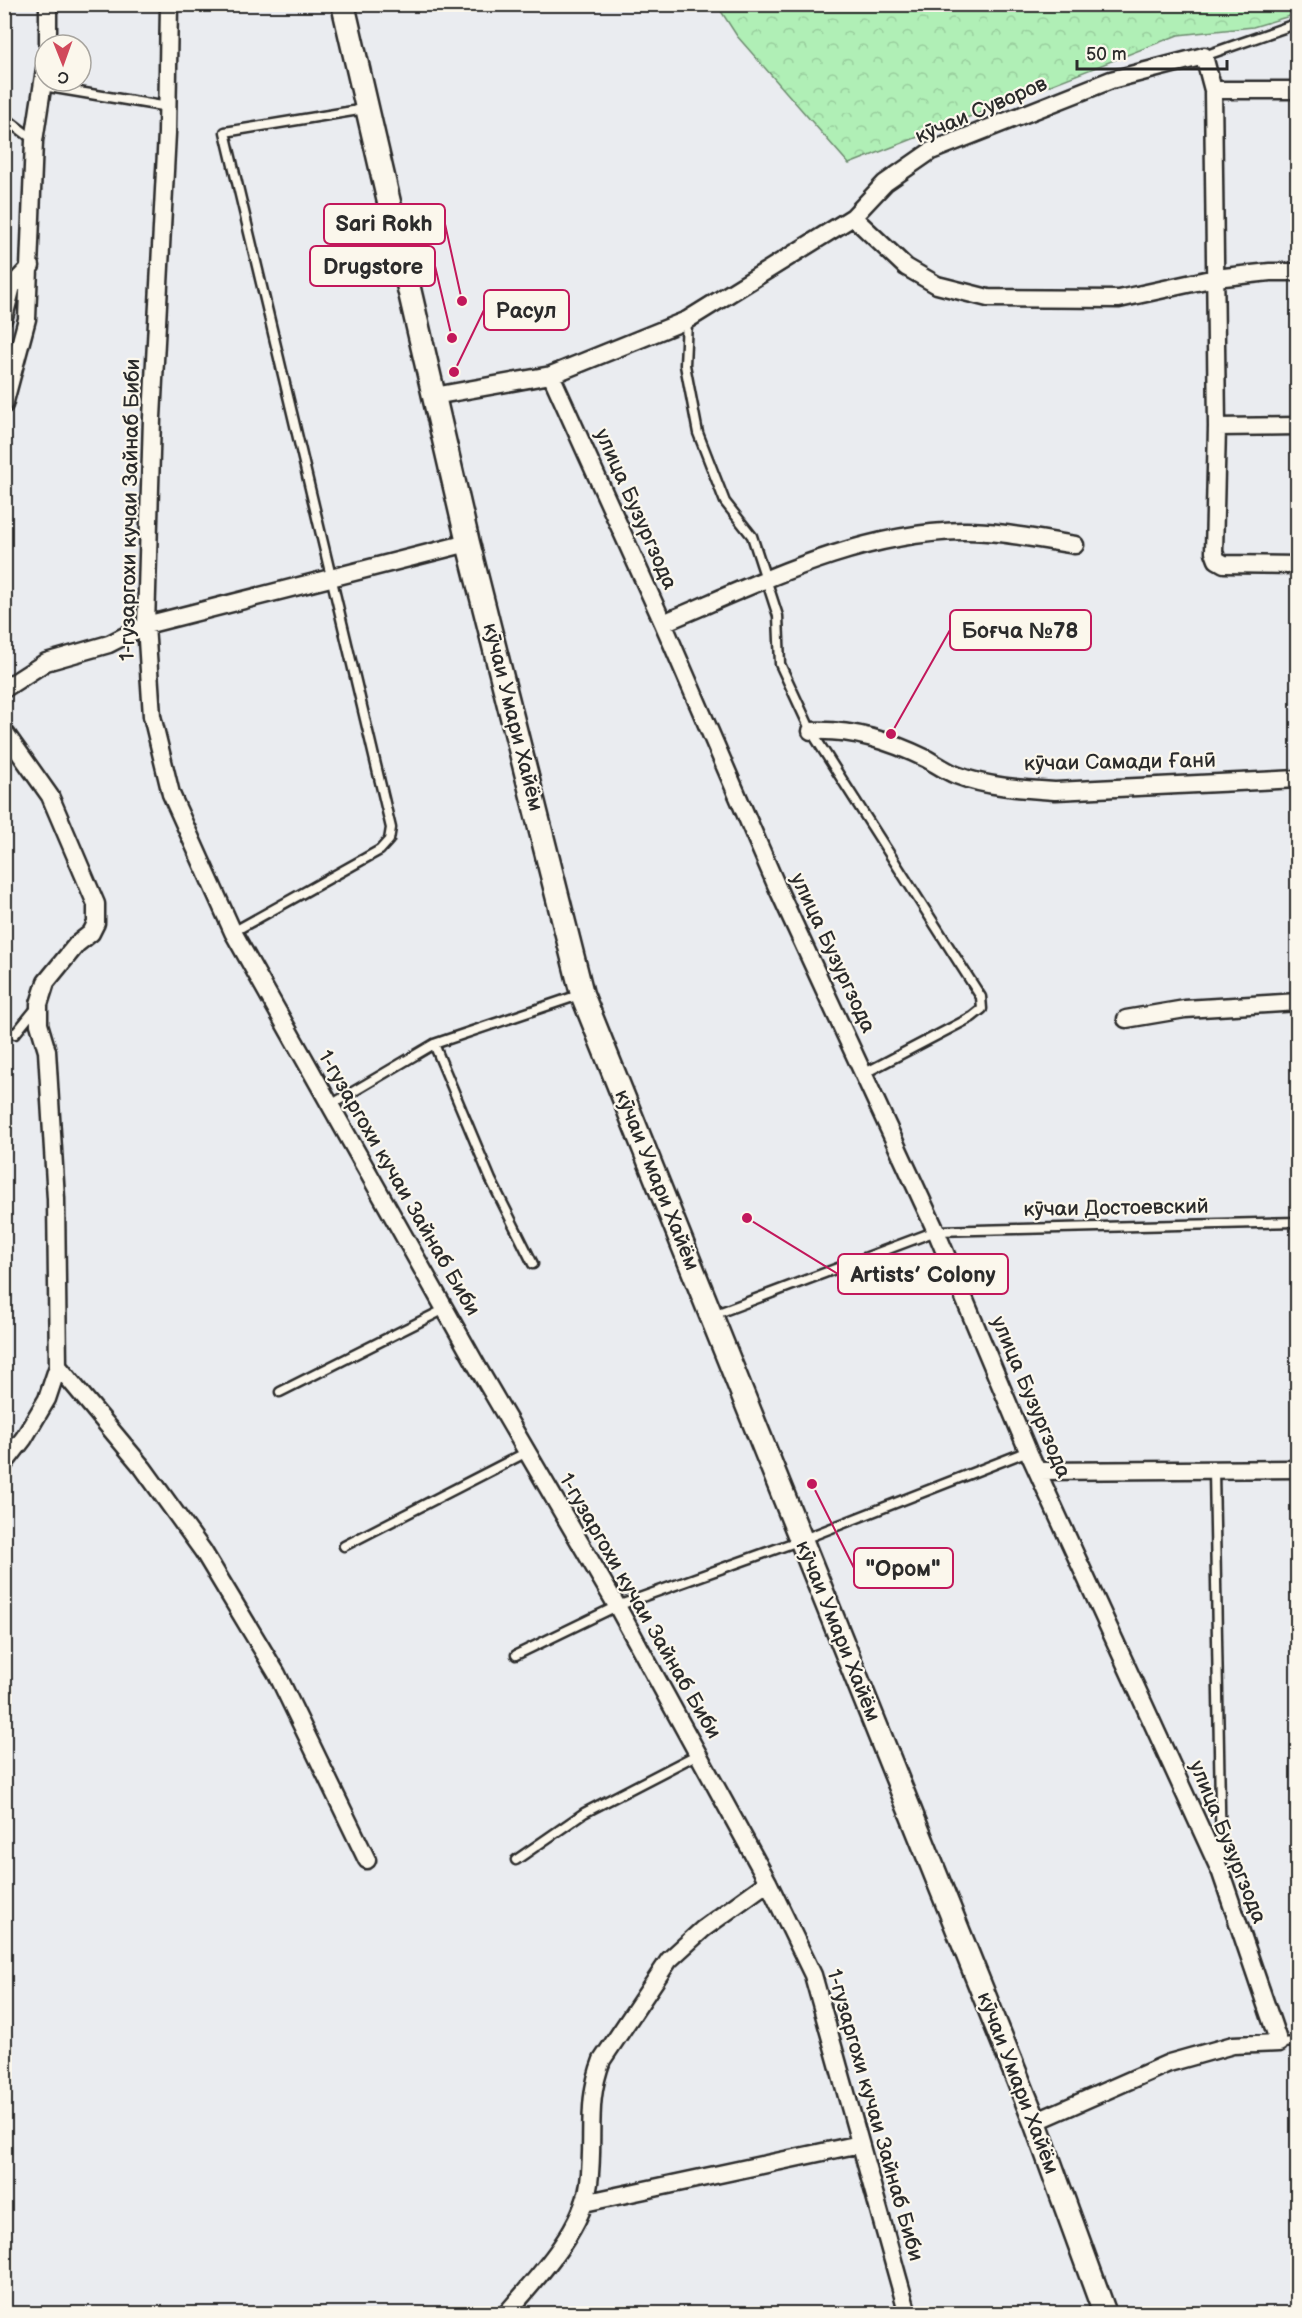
<svg xmlns="http://www.w3.org/2000/svg" width="1302" height="2318" viewBox="0 0 1302 2318" font-family="'Balsamiq Sans',sans-serif">
<defs>
<pattern id="park-crowns" width="20" height="18" patternUnits="userSpaceOnUse" patternTransform="scale(1.5)"><rect width="20" height="18" fill="#b0efb6"/><path d="M2 6a3 3 0 1 1 6 0M12 15a3 3 0 1 1 6 0" fill="none" stroke="#98cd9d"/></pattern>
</defs>
<rect width="100%" height="100%" fill="#eaecf0"/>
<filter id="ink" filterUnits="userSpaceOnUse"><feTurbulence type="fractalNoise" baseFrequency=".0167" numOctaves="2"/><feDisplacementMap in="SourceGraphic" scale="12" xChannelSelector="R" yChannelSelector="G"/><feConvolveMatrix kernelMatrix="1 2 1 2 8 2 1 2 1" color-interpolation-filters="sRGB"/></filter>
<g filter="url(#ink)">
<!-- park -->
<path fill="url(#park-crowns)" stroke="#6e8d70" stroke-width="1.5" d="M 1297,4 L 1297,14 L 1253,27 L 1178,35 L 849,164 L 737,36 L 717,5 Z"/>
<g fill="none" stroke-linecap="round" stroke-linejoin="round">
<defs>
<path id="service" d="M 1204,56 L 1298,23
M 43,86 L 168,107
M 4,117 L 34,140
M 687,320 L 685,365 L 698,433 L 725,502 L 752,536 L 778,616 L 780,664 L 811,731 L 981,997 L 982,1009 L 972,1017 L 863,1074
M 233,932 L 380,850 L 389,840 L 391,828 L 225,132 L 365,109
M 4,1033 L 8,1031 L 15,1034 L 37,1007
M 434,1044 L 491,1180 L 533,1264
M 329,1106 L 434,1044 L 582,994
M 713,1315 L 936,1231 L 1298,1222
M 280,1392 L 445,1309
M 1214,1470 L 1221,1862
M 344,1546 L 527,1452
M 516,1655 L 617,1606 L 801,1540 L 1028,1451
M 516,1860 L 584,1813 L 698,1754
M 1279,2043 L 1298,2042"/>
<path id="minor" d="M 48,4 L 48,45
M 169,4 L 167,133 L 152,418 L 146,625 L 152,716 L 171,794 L 233,932 L 478,1368 L 617,1606 L 768,1882 L 813,1975 L 908,2314
M 1213,90 L 1298,90
M 853,217 L 906,267 L 937,285 L 988,298 L 1119,299 L 1215,278 L 1270,272 L 1298,272
M 4,317 L 12,286 L 31,266
M 551,375 L 663,623 L 777,887 L 936,1231 L 1028,1451 L 1221,1873 L 1279,2043 L 1233,2045 L 1169,2063 L 1035,2122
M 434,396 L 551,375 L 687,320 L 853,217 L 885,183 L 931,151 L 1111,80 L 1204,56 L 1213,90 L 1217,427 L 1214,552 L 1217,560 L 1224,564 L 1298,565
M 4,405 L 27,319 L 34,141 L 45,69
M 1217,427 L 1298,426
M 663,623 C 759,583 856,533 962,531 C 996,530 1041,540 1075,545
M 4,689 L 46,662 L 109,644 L 146,625 L 468,543
M 4,731 L 50,796 L 96,904 L 96,923 L 91,933 L 77,944 L 46,982 L 39,1004 L 39,1024 L 47,1051 L 56,1199 L 58,1366 L 47,1399 L 24,1438 L 4,1464
M 811,731 C 853,729 890,741 927,759 C 936,764 946,771 956,775 C 987,787 1023,789 1056,791 L 1298,779
M 1126,1019 L 1185,1009 L 1298,1002
M 58,1366 L 143,1468 L 203,1551 L 277,1674 L 367,1860
M 1038,1471 L 1298,1469
M 584,2203 L 860,2144
M 506,2314 C 536,2279 583,2230 589,2183 C 595,2138 585,2104 602,2060 L 669,1960 L 703,1929 L 768,1882"/>
<path id="secondary" d="M 343,4 L 468,543 L 582,994 L 1035,2122 L 1105,2314"/>
</defs>
<!-- service casing -->
<use href="#service" stroke="#2b2b2b" stroke-width="13"/>
<!-- minor casing -->
<use href="#minor" stroke="#2b2b2b" stroke-width="21"/>
<!-- secondary casing -->
<use href="#secondary" stroke="#2b2b2b" stroke-width="27"/>
<!-- service -->
<use href="#service" stroke="#fbf7ec" stroke-width="8"/>
<!-- minor -->
<use href="#minor" stroke="#fbf7ec" stroke-width="16"/>
<!-- secondary -->
<use href="#secondary" stroke="#fbf7ec" stroke-width="22"/>
</g>
</g>
<g text-anchor="middle" dominant-baseline="central" stroke-width="4.5" stroke-linejoin="round" paint-order="stroke">
<!-- street labels -->
<g font-size="21" fill="#2b2b2b" stroke="#fbf7ec">
<text transform="translate(981 110) rotate(-23)">кӯчаи Суворов</text>
<text transform="translate(636 509) rotate(66)">улица Бузургзода</text>
<text transform="translate(130 510) rotate(-89)">1-гузаргохи кучаи Зайнаб Биби</text>
<text transform="translate(513 717) rotate(76)">кӯчаи Умари Хайём</text>
<text transform="translate(1120 762) rotate(-1)">кӯчаи Самади Ғанӣ</text>
<text transform="translate(833 953) rotate(65)">улица Бузургзода</text>
<text transform="translate(657 1180) rotate(68)">кӯчаи Умари Хайём</text>
<text transform="translate(399 1183) rotate(60)">1-гузаргохи кучаи Зайнаб Биби</text>
<text transform="translate(1116 1208) rotate(-1)">кӯчаи Достоевский</text>
<text transform="translate(1031 1397) rotate(67)">улица Бузургзода</text>
<text transform="translate(640 1606) rotate(60)">1-гузаргохи кучаи Зайнаб Биби</text>
<text transform="translate(838 1631) rotate(68)">кӯчаи Умари Хайём</text>
<text transform="translate(1228 1842) rotate(68)">улица Бузургзода</text>
<text transform="translate(1018 2083) rotate(69)">кӯчаи Умари Хайём</text>
<text transform="translate(875 2115) rotate(74)">1-гузаргохи кучаи Зайнаб Биби</text>
</g>
</g>
<!-- callouts -->
<path fill="none" stroke="#c2185b" stroke-width="2" d="M462 301L445 224M452 338L435 266M454 372L484 310M891 734L950 630M747 1218L838 1274M812 1484L854 1568"/>
<g fill="#c2185b" stroke="#fbf7ec" stroke-width="2">
<circle cx="462" cy="301" r="6"/>
<circle cx="452" cy="338" r="6"/>
<circle cx="454" cy="372" r="6"/>
<circle cx="891" cy="734" r="6"/>
<circle cx="747" cy="1218" r="6"/>
<circle cx="812" cy="1484" r="6"/>
</g>
<g fill="#fbf7ec" stroke="#c2185b" stroke-width="2">
<rect x="324" y="204" width="121" height="40" rx="6"/>
<rect x="310" y="246" width="125" height="40" rx="6"/>
<rect x="484" y="290" width="85" height="40" rx="6"/>
<rect x="950" y="610" width="141" height="40" rx="6"/>
<rect x="838" y="1254" width="170" height="40" rx="6"/>
<rect x="854" y="1548" width="99" height="40" rx="6"/>
</g>
<g font-size="22" text-anchor="middle" font-weight="bold" fill="#2b2b2b">
<text x="384" y="231">Sari Rokh</text>
<text x="373" y="274">Drugstore</text>
<text x="526" y="318">Расул</text>
<text x="1020" y="638">Боғча №78</text>
<text x="923" y="1282">Artists’ Colony</text>
<text x="903" y="1576">"Oром"</text>
</g>
<!-- margin -->
<rect width="1302" height="2318" fill="none" stroke="#fbf7ec" stroke-width="24"/>
<rect x="12" y="12" width="1278" height="2294" fill="none" stroke="#2b2b2b" stroke-width="2" filter="url(#ink)"/>
<!-- north arrow -->
<g transform="translate(63 63) rotate(179)"><circle r="28" fill="#fbf7ec" stroke="#a8a59f" stroke-width="1.5"/>
<path d="M0-4.5L10 22L0 15L-10 22Z" fill="#d1495b"/>
<text y="-9" font-size="16" font-weight="bold" text-anchor="middle" fill="#2b2b2b">С</text>
</g>
<!-- scale -->
<path d="M1077 60v9h150v-9" fill="none" stroke="#2b2b2b" stroke-width="3"/>
<text x="1086" y="60" font-size="18" fill="#2b2b2b" stroke="#fbf7ec" stroke-width="4.5" paint-order="stroke">50 m</text>
</svg>
